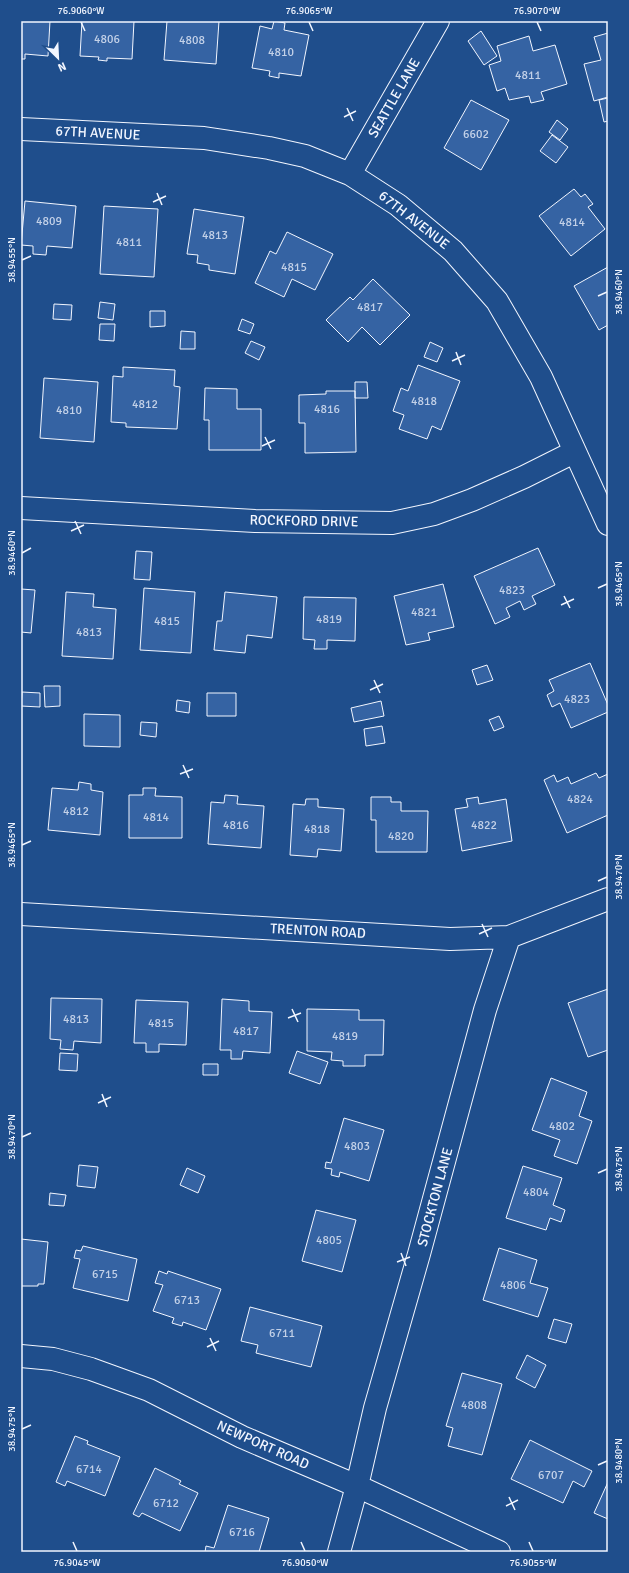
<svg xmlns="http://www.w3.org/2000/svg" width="629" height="1573" viewBox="0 0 629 1573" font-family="Signika,sans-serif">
<rect width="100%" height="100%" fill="#1f4e8c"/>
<!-- building -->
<path fill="#3563a3" stroke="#f2f6ff" d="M 21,21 L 50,21 L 48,56 L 25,54 L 25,59 L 21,59 Z
M 82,21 L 134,21 L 132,59 L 107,58 L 107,61 L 98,60 L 99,57 L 80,56 Z
M 167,21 L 219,21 L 216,64 L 164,60 Z
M 274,21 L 285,23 L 284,30 L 309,35 L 301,76 L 279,73 L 279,78 L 269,76 L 270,71 L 252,68 L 260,26 L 272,29 Z
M 481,31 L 497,56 L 484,65 L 468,41 Z
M 608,33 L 608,97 L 594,101 L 584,64 L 601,60 L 594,37 Z
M 529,36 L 533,51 L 555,45 L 567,84 L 541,92 L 544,100 L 531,103 L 529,96 L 509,100 L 505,88 L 497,91 L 489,65 L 501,61 L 497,46 Z
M 608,98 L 608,121 L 604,122 L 599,100 Z
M 471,100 L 509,120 L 481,170 L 444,148 Z
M 557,120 L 568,129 L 560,140 L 549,132 Z
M 552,135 L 568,147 L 556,163 L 540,151 Z
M 574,189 L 581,197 L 585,194 L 593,204 L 588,207 L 605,229 L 571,256 L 539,216 Z
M 25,201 L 76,206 L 72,248 L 47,246 L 46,255 L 33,254 L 33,246 L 21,245 Z
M 104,206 L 158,209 L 154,277 L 100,274 Z
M 194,209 L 244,217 L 235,274 L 209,270 L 209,265 L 197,263 L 198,255 L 187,254 Z
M 287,232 L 333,254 L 315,290 L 292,279 L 284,297 L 255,283 L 270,251 L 276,254 Z
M 608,267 L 608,325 L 599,330 L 574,286 Z
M 373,279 L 410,315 L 380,345 L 362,327 L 348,342 L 326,320 L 350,297 L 353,300 Z
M 100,302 L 115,304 L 113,320 L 98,318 Z
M 54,304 L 72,305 L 71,320 L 53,319 Z
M 150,311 L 165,311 L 165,326 L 150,327 Z
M 242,319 L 254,324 L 250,334 L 238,330 Z
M 100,324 L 115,324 L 114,341 L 99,340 Z
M 181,331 L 195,332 L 195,349 L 180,349 Z
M 251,341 L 265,347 L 259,360 L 245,353 Z
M 430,342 L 443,348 L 437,362 L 424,357 Z
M 418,365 L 460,381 L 441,430 L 432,426 L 427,439 L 399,429 L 404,415 L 393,411 L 401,388 L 408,391 Z
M 123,367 L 175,370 L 174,386 L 180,387 L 177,429 L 126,427 L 126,423 L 111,422 L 113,376 L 123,377 Z
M 44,378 L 98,382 L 94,442 L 40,438 Z
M 355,382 L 367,382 L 368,398 L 355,398 Z
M 205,388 L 237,389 L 237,409 L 261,409 L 261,450 L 209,450 L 209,420 L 204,420 Z
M 326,391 L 355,391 L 356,452 L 305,453 L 305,423 L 299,423 L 299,395 L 326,394 Z
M 538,548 L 555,585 L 532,596 L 536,604 L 524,610 L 520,601 L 506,608 L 510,617 L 495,624 L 474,576 Z
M 136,551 L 152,552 L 150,580 L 134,579 Z
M 443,584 L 454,627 L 428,633 L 430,640 L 406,645 L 394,596 Z
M 144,588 L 195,592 L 191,653 L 140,650 Z
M 21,589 L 35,590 L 31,633 L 21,632 Z
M 66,592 L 94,594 L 93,607 L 116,609 L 113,659 L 62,656 Z
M 225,592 L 277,597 L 272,638 L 247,635 L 245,653 L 214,650 L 217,621 L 222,621 Z
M 304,597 L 356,598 L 355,641 L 327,640 L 327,649 L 314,649 L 315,640 L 303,639 Z
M 590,663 L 608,705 L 608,712 L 571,728 L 560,703 L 552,707 L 547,695 L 554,691 L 549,680 Z
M 487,665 L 493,680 L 477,685 L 472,670 Z
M 44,686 L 60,686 L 60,706 L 45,707 Z
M 22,692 L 40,693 L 40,707 L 21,706 Z
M 207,693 L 236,693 L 236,716 L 207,716 Z
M 177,700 L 190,702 L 189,713 L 176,711 Z
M 381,701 L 384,716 L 354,722 L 351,708 Z
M 84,714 L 120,715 L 120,747 L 84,746 Z
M 499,716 L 504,727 L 494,731 L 489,720 Z
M 141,722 L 157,723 L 156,737 L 140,735 Z
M 382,726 L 385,743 L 366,746 L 364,729 Z
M 596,773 L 599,778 L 608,774 L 608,815 L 567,833 L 544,780 L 554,775 L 557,782 L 568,777 L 571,784 Z
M 79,782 L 91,784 L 91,790 L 103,792 L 100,835 L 48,830 L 52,788 L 78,790 Z
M 143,788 L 156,788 L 155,796 L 182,797 L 182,838 L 129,838 L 129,795 L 143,795 Z
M 225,795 L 238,796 L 237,804 L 264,806 L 261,848 L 208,844 L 211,802 L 224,803 Z
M 371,797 L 391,797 L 391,802 L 401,802 L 401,811 L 428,811 L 427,852 L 376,852 L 376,820 L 371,820 Z
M 478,797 L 479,804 L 506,799 L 512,841 L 462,851 L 455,809 L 468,807 L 466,799 Z
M 306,799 L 318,799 L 318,807 L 344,809 L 341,851 L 318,849 L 317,857 L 290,855 L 293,804 L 305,805 Z
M 608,989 L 608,1050 L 588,1057 L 568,1003 Z
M 51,998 L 102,999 L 101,1043 L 74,1041 L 73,1050 L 60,1049 L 61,1040 L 50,1039 Z
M 222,999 L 249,1001 L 249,1011 L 272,1012 L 270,1053 L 243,1051 L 242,1059 L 231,1059 L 231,1050 L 220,1050 Z
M 136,1000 L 188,1002 L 186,1045 L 159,1044 L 159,1052 L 146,1052 L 146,1043 L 134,1043 Z
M 307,1009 L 359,1010 L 359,1020 L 384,1020 L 383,1055 L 365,1055 L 365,1066 L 343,1066 L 343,1061 L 331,1060 L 332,1052 L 307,1051 Z
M 297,1051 L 328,1062 L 320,1084 L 289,1073 Z
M 60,1053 L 78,1054 L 77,1071 L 59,1070 Z
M 203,1064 L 218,1064 L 218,1075 L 203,1075 Z
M 551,1078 L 587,1092 L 579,1116 L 592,1121 L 577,1164 L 554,1156 L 560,1140 L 532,1130 Z
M 344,1118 L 384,1130 L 369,1181 L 340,1172 L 339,1177 L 331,1175 L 332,1169 L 325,1168 L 326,1162 L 331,1163 Z
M 79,1165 L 98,1167 L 95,1188 L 77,1186 Z
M 523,1166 L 562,1178 L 553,1205 L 565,1210 L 561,1222 L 550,1218 L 546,1230 L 506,1218 Z
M 187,1168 L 205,1176 L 198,1193 L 180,1185 Z
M 50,1193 L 66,1195 L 64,1206 L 49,1205 Z
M 316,1210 L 356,1220 L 342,1272 L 302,1261 Z
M 21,1239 L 48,1242 L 44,1284 L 38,1284 L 38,1286 L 21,1286 Z
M 83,1246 L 137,1259 L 128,1301 L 73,1288 L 80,1259 L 74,1258 L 76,1250 L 81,1251 Z
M 499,1248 L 537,1260 L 530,1283 L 548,1288 L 538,1317 L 483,1300 Z
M 159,1271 L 167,1274 L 168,1271 L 221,1289 L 206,1330 L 183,1322 L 182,1326 L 172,1323 L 174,1318 L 153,1311 L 163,1285 L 155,1283 Z
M 250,1307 L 322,1326 L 311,1367 L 256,1353 L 258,1345 L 241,1341 Z
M 554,1319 L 572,1324 L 566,1343 L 548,1338 Z
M 527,1355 L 546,1365 L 535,1388 L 516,1378 Z
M 462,1373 L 502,1384 L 482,1455 L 448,1446 L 453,1428 L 446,1426 Z
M 75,1436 L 88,1441 L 87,1444 L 120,1457 L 105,1496 L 67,1481 L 65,1486 L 56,1482 Z
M 530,1440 L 592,1471 L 584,1487 L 573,1481 L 563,1503 L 511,1479 Z
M 155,1468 L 181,1481 L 179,1484 L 198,1493 L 180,1531 L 142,1513 L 139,1517 L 133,1514 Z
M 608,1482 L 608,1519 L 594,1513 Z
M 228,1505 L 269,1518 L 259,1552 L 205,1552 L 206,1546 L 214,1548 Z"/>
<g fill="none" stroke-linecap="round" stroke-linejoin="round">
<defs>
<path id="minor" d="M 21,129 L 204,138 L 269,148 L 305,156 L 350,174 L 398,205 L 453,251 L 497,301 L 541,377 L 608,524
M 350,174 L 438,21
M 21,508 L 255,521 L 392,523 L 434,514 L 472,500 L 524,477 L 574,452
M 21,914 L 450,939 L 509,937 L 608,899
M 21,1356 L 53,1359 L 91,1369 L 149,1390 L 242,1437 L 357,1486 L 499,1552
M 339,1552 L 357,1486 L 375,1408 L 419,1254 L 485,1010 L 509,937"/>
</defs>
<!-- minor casing -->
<use href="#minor" stroke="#f2f6ff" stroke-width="24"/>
<!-- minor -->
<use href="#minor" stroke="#1f4e8c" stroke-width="22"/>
</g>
<!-- ticks -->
<path fill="none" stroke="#f2f6ff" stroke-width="1.5" d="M 81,22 L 85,31M 309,22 L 313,31M 537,22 L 541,31M 347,108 L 353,121M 344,117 L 356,111M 157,193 L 162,205M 153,202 L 166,196M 22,260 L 31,256M 598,296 L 607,292M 456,352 L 461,365M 452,361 L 465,355M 265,437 L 271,449M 262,446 L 275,440M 75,521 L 81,534M 71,531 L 84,525M 22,553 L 31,548M 598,588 L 607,584M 564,596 L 570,608M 561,605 L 574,599M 374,680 L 380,693M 370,690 L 383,684M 183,765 L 189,778M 180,774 L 193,769M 22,845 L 31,841M 598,881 L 607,877M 482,924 L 488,937M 479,934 L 492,928M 292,1009 L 298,1022M 288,1018 L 301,1013M 102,1094 L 107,1107M 98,1103 L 111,1097M 22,1137 L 31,1133M 598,1173 L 607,1169M 401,1253 L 406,1266M 397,1262 L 410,1257M 210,1338 L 216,1351M 207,1347 L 219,1341M 22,1429 L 31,1425M 598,1465 L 607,1461M 509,1497 L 515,1510M 506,1506 L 518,1500M 73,1542 L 77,1551M 301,1542 L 305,1551M 529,1542 L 533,1551"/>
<g text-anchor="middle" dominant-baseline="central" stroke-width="3" stroke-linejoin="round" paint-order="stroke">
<!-- number labels -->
<g font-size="12" fill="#c3d1e8">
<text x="107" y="39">4806</text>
<text x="192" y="40">4808</text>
<text x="281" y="52">4810</text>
<text x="528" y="75">4811</text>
<text x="476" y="134">6602</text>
<text x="49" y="221">4809</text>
<text x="572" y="222">4814</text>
<text x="215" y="235">4813</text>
<text x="129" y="242">4811</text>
<text x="294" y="267">4815</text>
<text x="370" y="307">4817</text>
<text x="424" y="401">4818</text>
<text x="145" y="404">4812</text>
<text x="327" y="409">4816</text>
<text x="69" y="410">4810</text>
<text x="512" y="590">4823</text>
<text x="424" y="612">4821</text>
<text x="329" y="619">4819</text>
<text x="167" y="621">4815</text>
<text x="89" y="632">4813</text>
<text x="577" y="699">4823</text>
<text x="580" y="799">4824</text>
<text x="76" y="811">4812</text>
<text x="156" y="817">4814</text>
<text x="236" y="825">4816</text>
<text x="484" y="825">4822</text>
<text x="317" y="829">4818</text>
<text x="401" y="836">4820</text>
<text x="76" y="1019">4813</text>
<text x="161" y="1023">4815</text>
<text x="246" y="1031">4817</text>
<text x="345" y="1036">4819</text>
<text x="562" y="1126">4802</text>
<text x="357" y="1146">4803</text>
<text x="536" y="1192">4804</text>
<text x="329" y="1240">4805</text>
<text x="105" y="1274">6715</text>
<text x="513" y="1285">4806</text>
<text x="187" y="1300">6713</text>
<text x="282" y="1333">6711</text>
<text x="474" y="1405">4808</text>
<text x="89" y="1469">6714</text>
<text x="551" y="1475">6707</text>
<text x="166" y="1503">6712</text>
<text x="242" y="1532">6716</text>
</g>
<!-- street labels -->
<g font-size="14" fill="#f2f6ff" stroke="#1f4e8c">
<text transform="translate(394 98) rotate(-60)">SEATTLE LANE</text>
<text transform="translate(98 133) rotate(3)">67TH AVENUE</text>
<text transform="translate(414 220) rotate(38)">67TH AVENUE</text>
<text transform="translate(304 521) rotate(1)">ROCKFORD DRIVE</text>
<text transform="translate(318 931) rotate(3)">TRENTON ROAD</text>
<text transform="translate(435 1197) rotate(-75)">STOCKTON LANE</text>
<text transform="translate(263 1445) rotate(24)">NEWPORT ROAD</text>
</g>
</g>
<!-- border -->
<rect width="629" height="1573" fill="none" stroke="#1f4e8c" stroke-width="44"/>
<!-- north arrow -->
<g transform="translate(58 58) rotate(156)" stroke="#1f4e8c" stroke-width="3" paint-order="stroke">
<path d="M0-3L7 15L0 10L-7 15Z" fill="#f2f6ff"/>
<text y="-6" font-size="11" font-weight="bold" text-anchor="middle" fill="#f2f6ff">N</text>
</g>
<rect x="22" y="22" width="585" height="1529" fill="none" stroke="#f2f6ff" stroke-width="1.5"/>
<g font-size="10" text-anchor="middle" fill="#f2f6ff">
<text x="81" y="14">76.9060°W</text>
<text x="309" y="14">76.9065°W</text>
<text x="537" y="14">76.9070°W</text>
<text transform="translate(11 260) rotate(-90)" y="4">38.9455°N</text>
<text transform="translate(618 292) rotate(-90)" y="4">38.9460°N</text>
<text transform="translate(11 553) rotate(-90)" y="4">38.9460°N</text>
<text transform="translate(618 584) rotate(-90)" y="4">38.9465°N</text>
<text transform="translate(11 845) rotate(-90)" y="4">38.9465°N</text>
<text transform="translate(618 877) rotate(-90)" y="4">38.9470°N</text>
<text transform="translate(11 1137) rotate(-90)" y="4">38.9470°N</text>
<text transform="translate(618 1169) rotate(-90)" y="4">38.9475°N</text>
<text transform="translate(11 1429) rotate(-90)" y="4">38.9475°N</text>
<text transform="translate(618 1461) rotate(-90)" y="4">38.9480°N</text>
<text x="77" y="1566">76.9045°W</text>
<text x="305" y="1566">76.9050°W</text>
<text x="533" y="1566">76.9055°W</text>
</g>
</svg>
